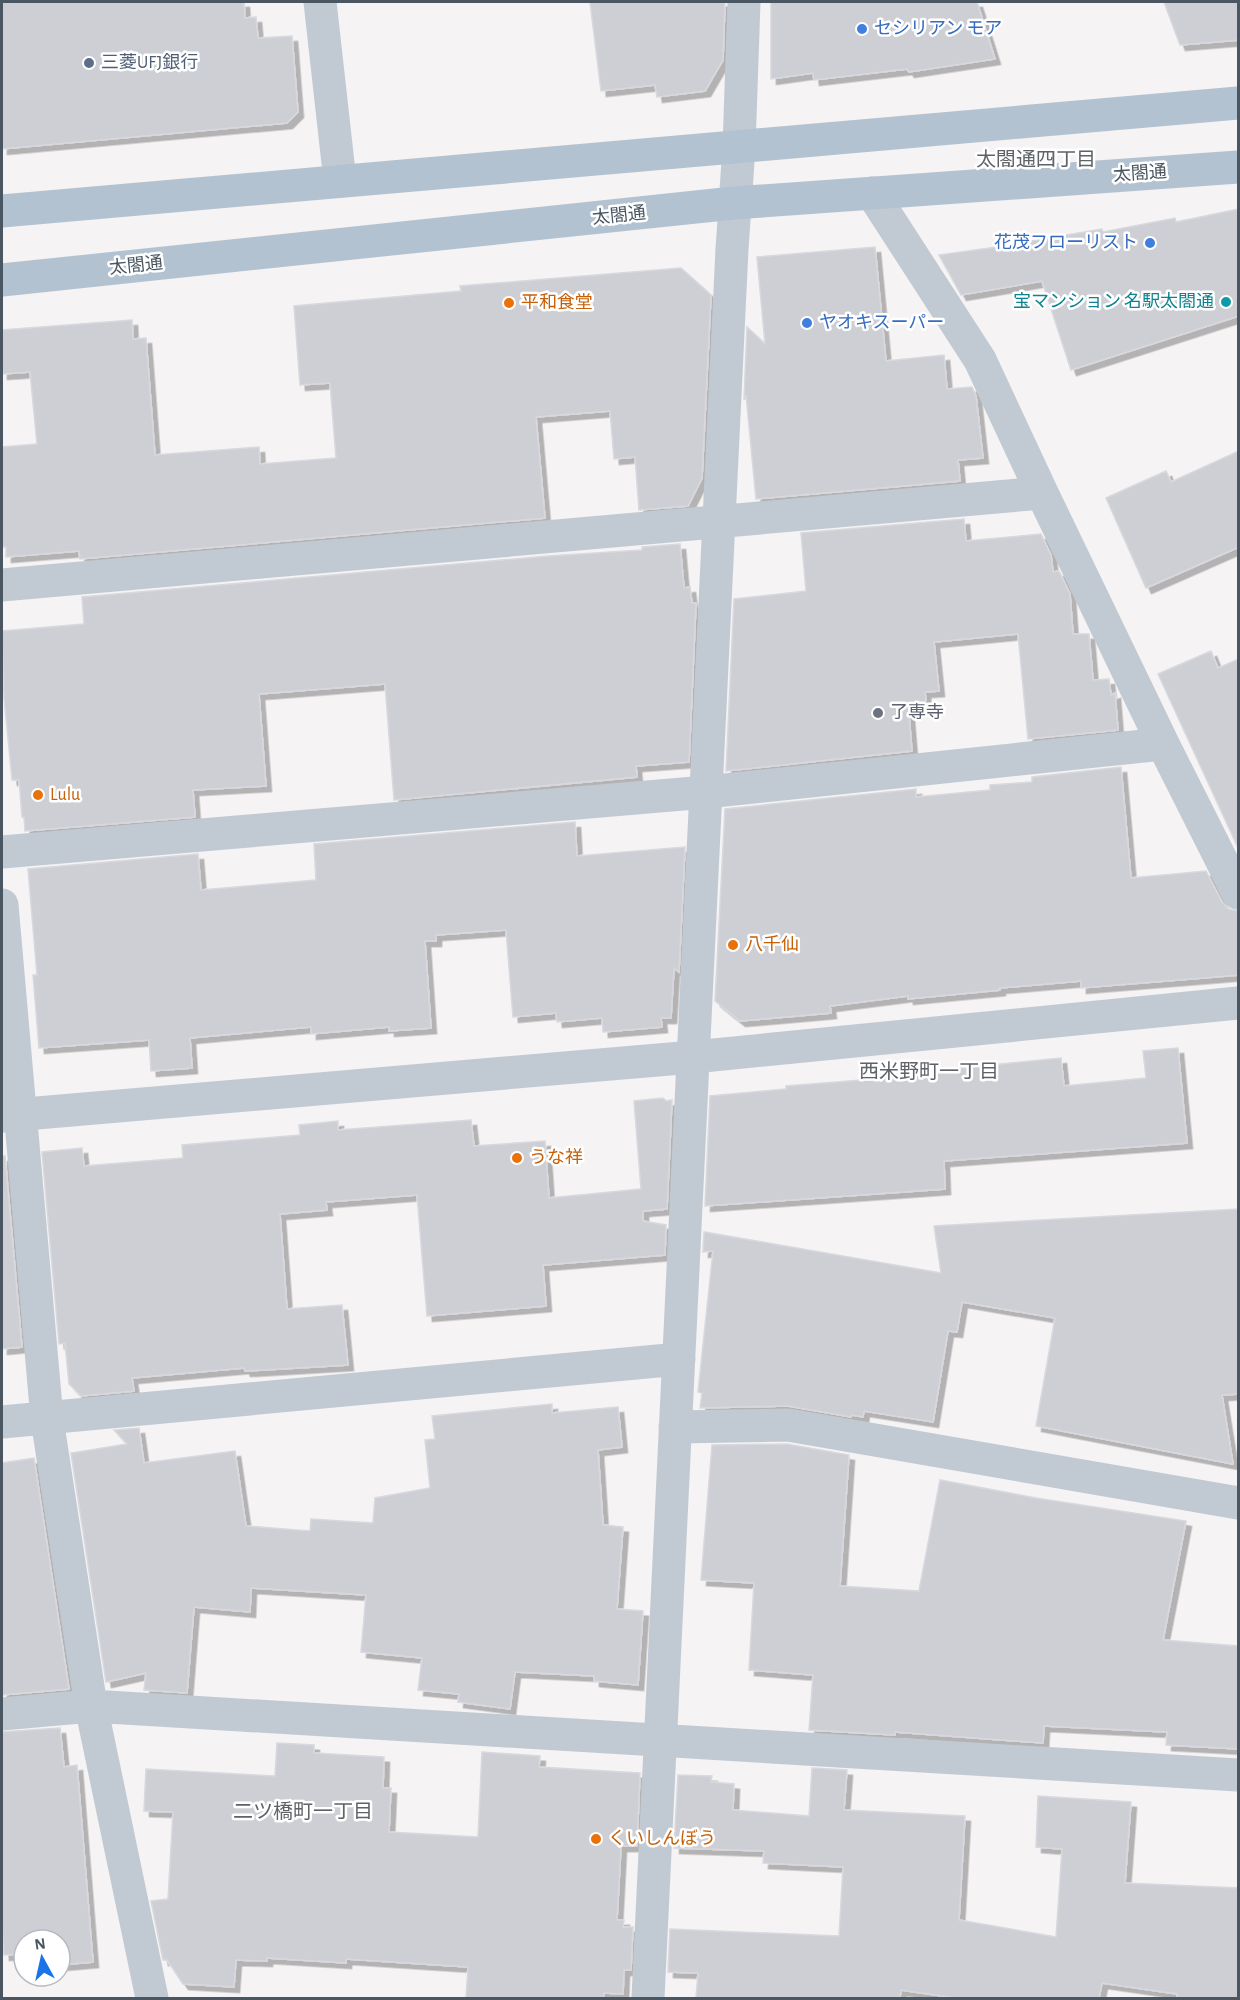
<svg xmlns="http://www.w3.org/2000/svg" width="1240" height="2000" viewBox="0 0 1240 2000" font-family="'Alegreya Sans','Noto Sans JP',sans-serif">
<defs>
<filter id="shadow"><feDropShadow dx="5.5" dy="5.5" stdDeviation="0" flood-color="#0004"/></filter>
</defs>
<rect width="100%" height="100%" fill="#f5f3f3"/>
<!-- building -->
<path fill="#cdcfd5" stroke="#d7d9de" stroke-width="1.5" filter="url(#shadow)" d="M 2,2 L 244,2 L 245,18 L 256,17 L 258,38 L 292,36 L 298,112 L 287,123 L 2,149 Z
M 590,2 L 725,2 L 723,60 L 705,91 L 657,97 L 655,85 L 601,91 Z
M 771,2 L 977,2 L 995,59 L 909,72 L 907,69 L 814,80 L 813,73 L 771,79 Z
M 1164,2 L 1239,2 L 1239,40 L 1180,45 Z
M 1239,209 L 1239,316 L 1071,370 L 1042,281 L 961,295 L 939,255 L 1025,243 L 1024,242 L 1102,229 L 1103,232 L 1175,218 L 1176,222 Z
M 875,247 L 886,361 L 944,355 L 947,389 L 972,387 L 976,396 L 983,458 L 958,460 L 960,481 L 756,499 L 746,395 L 744,400 L 747,327 L 765,344 L 757,257 Z
M 681,268 L 711,295 L 702,478 L 688,506 L 639,510 L 635,457 L 614,459 L 610,411 L 536,417 L 545,518 L 80,559 L 79,551 L 6,557 L 6,547 L 2,547 L 2,447 L 37,444 L 30,372 L 2,374 L 2,330 L 132,320 L 133,339 L 146,338 L 155,455 L 259,447 L 260,464 L 336,458 L 330,383 L 300,385 L 294,306 L 461,291 L 460,286 Z
M 1239,451 L 1239,547 L 1146,588 L 1106,498 L 1166,471 L 1171,482 Z
M 964,519 L 966,541 L 1041,534 L 1051,555 L 1053,572 L 1059,571 L 1070,594 L 1073,634 L 1089,634 L 1093,680 L 1109,679 L 1111,695 L 1115,693 L 1118,730 L 1028,739 L 1018,634 L 934,642 L 939,691 L 925,692 L 926,701 L 908,703 L 912,751 L 726,771 L 734,599 L 806,591 L 801,533 Z
M 680,544 L 684,588 L 690,587 L 692,603 L 696,603 L 689,762 L 636,766 L 637,777 L 394,800 L 385,684 L 259,694 L 266,786 L 193,790 L 195,817 L 25,831 L 24,817 L 22,817 L 19,780 L 12,780 L 4,697 L 2,631 L 84,624 L 82,597 L 548,556 L 642,550 L 642,547 Z
M 1211,651 L 1218,668 L 1239,659 L 1239,850 L 1158,674 Z
M 1121,767 L 1131,878 L 1206,871 L 1222,902 L 1228,909 L 1239,911 L 1239,975 L 1081,988 L 1081,981 L 999,988 L 1000,990 L 908,999 L 908,996 L 830,1006 L 831,1013 L 740,1021 L 715,1001 L 725,809 L 916,789 L 916,797 L 990,790 L 990,785 L 1032,782 L 1032,777 Z
M 575,822 L 577,856 L 685,847 L 679,972 L 674,968 L 671,1018 L 661,1018 L 662,1027 L 603,1032 L 602,1018 L 557,1022 L 556,1013 L 513,1017 L 506,930 L 436,935 L 436,941 L 425,941 L 431,1028 L 389,1031 L 389,1027 L 311,1034 L 311,1027 L 190,1038 L 192,1068 L 151,1071 L 149,1040 L 39,1048 L 33,975 L 37,975 L 28,869 L 198,854 L 201,890 L 316,880 L 314,844 Z
M 1178,1048 L 1187,1143 L 944,1161 L 945,1189 L 705,1206 L 710,1096 L 786,1089 L 786,1086 L 913,1076 L 913,1073 L 1061,1058 L 1064,1086 L 1146,1078 L 1143,1051 Z
M 663,1098 L 666,1101 L 672,1100 L 667,1209 L 643,1211 L 643,1221 L 666,1225 L 665,1255 L 543,1265 L 546,1306 L 427,1316 L 417,1195 L 326,1202 L 327,1210 L 280,1214 L 287,1309 L 342,1305 L 348,1365 L 245,1371 L 244,1368 L 132,1378 L 134,1391 L 81,1396 L 69,1384 L 65,1343 L 59,1344 L 42,1152 L 82,1148 L 84,1166 L 183,1158 L 182,1145 L 300,1135 L 299,1125 L 338,1121 L 338,1130 L 471,1120 L 474,1146 L 545,1141 L 549,1198 L 641,1189 L 634,1101 Z
M 2,1156 L 5,1156 L 22,1347 L 2,1349 Z
M 1239,1209 L 1239,1394 L 1222,1395 L 1233,1464 L 1036,1426 L 1055,1318 L 962,1302 L 957,1332 L 948,1331 L 933,1422 L 864,1411 L 863,1417 L 852,1415 L 851,1417 L 788,1406 L 700,1408 L 702,1393 L 698,1392 L 713,1251 L 703,1252 L 704,1232 L 941,1273 L 934,1226 Z
M 552,1404 L 552,1413 L 618,1407 L 622,1447 L 598,1450 L 603,1525 L 623,1527 L 617,1609 L 643,1611 L 638,1685 L 594,1681 L 594,1676 L 515,1672 L 510,1709 L 458,1702 L 459,1694 L 418,1690 L 422,1658 L 361,1652 L 366,1595 L 251,1588 L 250,1612 L 194,1607 L 187,1693 L 144,1690 L 146,1673 L 106,1682 L 71,1453 L 127,1444 L 114,1430 L 139,1428 L 144,1463 L 235,1451 L 246,1526 L 310,1531 L 311,1519 L 373,1523 L 375,1498 L 430,1488 L 425,1440 L 435,1439 L 432,1416 Z
M 787,1444 L 849,1455 L 840,1586 L 919,1591 L 940,1480 L 1036,1498 L 1186,1521 L 1163,1640 L 1239,1646 L 1239,1749 L 1166,1745 L 1167,1732 L 1044,1726 L 1043,1743 L 895,1732 L 895,1735 L 809,1730 L 813,1675 L 749,1670 L 754,1583 L 701,1580 L 712,1445 Z
M 34,1458 L 69,1689 L 2,1695 L 2,1463 Z
M 60,1728 L 64,1767 L 77,1765 L 93,1962 L 60,1965 L 60,1940 L 24,1940 L 24,1967 L 22,1968 L 21,1954 L 4,1955 L 2,1926 L 2,1732 Z
M 277,1743 L 314,1745 L 314,1753 L 384,1757 L 383,1788 L 391,1788 L 389,1832 L 478,1837 L 482,1752 L 540,1756 L 539,1767 L 640,1773 L 637,1846 L 621,1846 L 617,1920 L 624,1920 L 623,1927 L 633,1927 L 631,1970 L 624,1970 L 623,1994 L 604,1993 L 603,1998 L 466,1998 L 468,1967 L 346,1959 L 346,1963 L 267,1958 L 267,1961 L 236,1960 L 234,1987 L 183,1984 L 167,1960 L 163,1960 L 151,1901 L 168,1899 L 173,1812 L 144,1811 L 146,1769 L 275,1776 Z
M 812,1768 L 847,1770 L 844,1810 L 965,1816 L 959,1920 L 1056,1937 L 1062,1849 L 1036,1847 L 1038,1796 L 1131,1802 L 1125,1883 L 1239,1888 L 1239,1998 L 1177,1998 L 1177,1994 L 1102,1983 L 1099,1998 L 956,1998 L 901,1990 L 900,1998 L 696,1998 L 698,1973 L 668,1972 L 670,1929 L 839,1936 L 843,1867 L 763,1863 L 764,1851 L 674,1848 L 678,1775 L 712,1776 L 711,1782 L 734,1784 L 733,1810 L 809,1816 Z"/>
<g fill="none" stroke-linecap="round" stroke-linejoin="round">
<!-- minor -->
<path stroke="#c1cad2" stroke-width="33" d="M 320,2 L 340,181
M 872,193 L 980,360 L 1042,493 L 1163,744 L 1238,893
M 2,585 L 1042,493
M 2,852 L 706,792 L 1163,744
M 2,905 L 47,1419 L 91,1706 L 152,1998
M 2,1116 L 693,1057 L 1238,1003
M 2,1422 L 679,1359
M 675,1427 L 788,1425 L 1238,1503
M 2,1714 L 91,1706 L 1238,1775
M 648,1998 L 732,249 L 739,147 L 744,2"/>
<!-- primary -->
<path stroke="#b3c2d1" stroke-width="33" d="M 2,211 L 1238,103
M 2,280 L 734,203 L 1238,167"/>
</g>
<!-- markers -->
<g fill="#3f7fe0" stroke="#fff" stroke-width="2">
<circle cx="862" cy="29" r="6"/>
<circle cx="1150" cy="243" r="6"/>
<circle cx="807" cy="323" r="6"/>
</g>
<circle fill="#5c6f8a" stroke="#fff" stroke-width="2" cx="89" cy="63" r="6"/>
<circle fill="#0f9aa8" stroke="#fff" stroke-width="2" cx="1226" cy="302" r="6"/>
<g fill="#e8710a" stroke="#fff" stroke-width="2">
<circle cx="509" cy="303" r="6"/>
<circle cx="38" cy="795" r="6"/>
<circle cx="733" cy="945" r="6"/>
<circle cx="517" cy="1158" r="6"/>
<circle cx="596" cy="1839" r="6"/>
</g>
<circle fill="#6b7280" stroke="#fff" stroke-width="2" cx="878" cy="713" r="6"/>
<g text-anchor="middle" dominant-baseline="central" stroke-width="5" stroke-linejoin="round" paint-order="stroke">
<!-- shop labels -->
<g font-size="18" fill="#366cbe" stroke="#fff" text-anchor="start">
<text x="874" y="29">セシリアン モア</text>
<text x="1138" y="243" text-anchor="end">花茂フローリスト</text>
<text x="819" y="323">ヤオキスーパー</text>
</g>
<!-- service labels -->
<g font-size="18" fill="#4e5e75" stroke="#fff" text-anchor="start">
<text x="101" y="63">三菱UFJ銀行</text>
</g>
<!-- street labels -->
<g font-size="18" fill="#4a5661" stroke="#fff">
<text transform="translate(1140 174) rotate(-4)">太閤通</text>
<text transform="translate(619 216) rotate(-6)">太閤通</text>
<text transform="translate(136 266) rotate(-6)">太閤通</text>
</g>
<!-- culture labels -->
<g font-size="18" fill="#0d838f" stroke="#fff" text-anchor="end">
<text x="1214" y="302">宝マンション 名駅太閤通</text>
</g>
<!-- food labels -->
<g font-size="18" fill="#c56008" stroke="#fff" text-anchor="start">
<text x="521" y="303">平和食堂</text>
<text x="50" y="795">Lulu</text>
<text x="745" y="945">八千仙</text>
<text x="529" y="1158">うな祥</text>
<text x="608" y="1839">くいしんぼう</text>
</g>
<!-- worship labels -->
<g font-size="18" fill="#5b616d" stroke="#fff" text-anchor="start">
<text x="890" y="713">了専寺</text>
</g>
<!-- neighbourhood labels -->
<g font-size="20" fill="#5f6368" stroke="#fff">
<text x="1036" y="160">太閤通四丁目</text>
<text x="929" y="1072">西米野町一丁目</text>
<text x="303" y="1812">二ツ橋町一丁目</text>
</g>
</g>
<!-- border -->
<rect width="1240" height="2000" fill="none" stroke="#4a5661" stroke-width="6"/>
<!-- north arrow -->
<g transform="translate(42 1958) rotate(352)"><circle r="28" fill="#ffffff" stroke="#b7bbc0" stroke-width="1.5"/>
<path d="M0-4.5L10 22L0 15L-10 22Z" fill="#1a73e8"/>
<text y="-9" font-size="16" font-weight="bold" text-anchor="middle" fill="#4a5661">N</text>
</g>
</svg>
